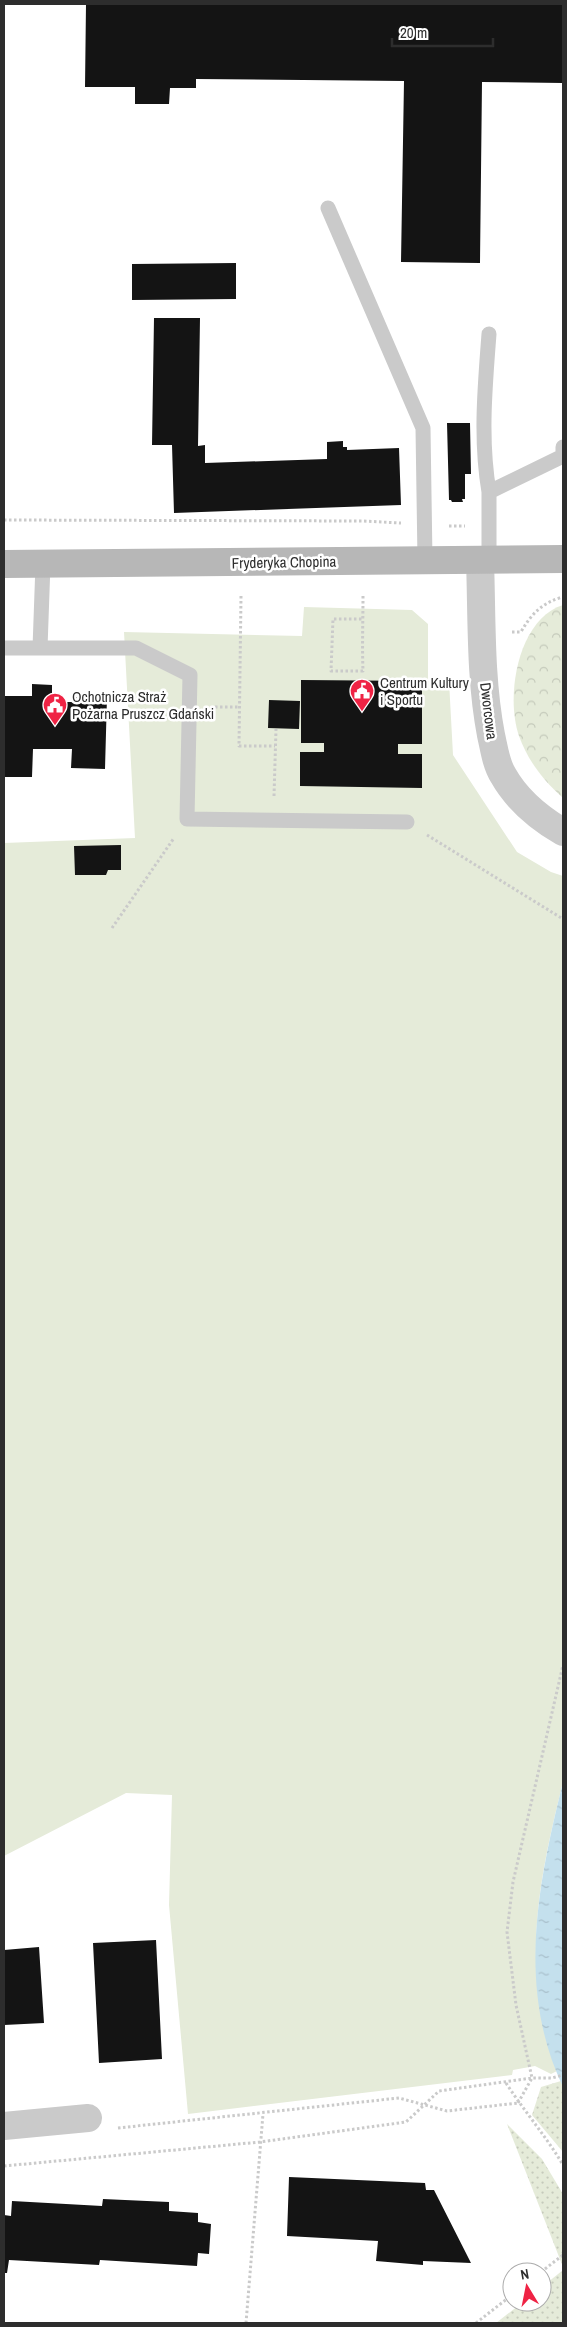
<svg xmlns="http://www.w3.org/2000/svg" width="567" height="2327" viewBox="0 0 567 2327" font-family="'Archivo Narrow',sans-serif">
<defs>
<pattern id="grass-dots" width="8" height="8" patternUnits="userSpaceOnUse" patternTransform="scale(1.25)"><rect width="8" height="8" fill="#e5ebd9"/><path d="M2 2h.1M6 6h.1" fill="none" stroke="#c5cabb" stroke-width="1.8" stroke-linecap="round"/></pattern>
<pattern id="forest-crowns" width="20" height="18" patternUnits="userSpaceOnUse" patternTransform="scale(1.25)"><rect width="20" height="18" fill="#e5ebd9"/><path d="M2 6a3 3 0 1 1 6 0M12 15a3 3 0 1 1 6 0" fill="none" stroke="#c5cabb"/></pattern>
<pattern id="water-ripples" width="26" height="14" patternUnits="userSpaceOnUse" patternTransform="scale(1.25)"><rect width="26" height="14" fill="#c4e0ed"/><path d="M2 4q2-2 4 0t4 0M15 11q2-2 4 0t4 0" fill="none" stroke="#a9c0cc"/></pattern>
</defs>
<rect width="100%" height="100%" fill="#fff"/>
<!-- grass -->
<path fill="url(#grass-dots)" d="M 561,2081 L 563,2087 L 563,2152 L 532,2115 L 541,2087 Z
M 507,2124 L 542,2159 L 563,2194 L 563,2267 Z
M 563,2270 L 563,2323 L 496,2323 L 523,2302 L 542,2302 L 542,2287 Z"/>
<!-- forest -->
<path fill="url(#forest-crowns)" d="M 563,605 L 563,798 C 543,780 528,761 519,736 C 505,696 518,619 563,605 Z"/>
<!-- pitch -->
<path fill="#e5ebd9" d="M 304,607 L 412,610 L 428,624 L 428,681 L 449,681 L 453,755 L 517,852 L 551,872 L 563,876 L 563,1782 C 538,1883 520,1970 557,2071 L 551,2074 L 535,2066 L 513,2070 L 512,2075 L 188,2114 L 169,1905 L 172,1795 L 126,1793 L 4,1856 L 4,843 L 135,838 L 124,632 L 302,636 Z"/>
<!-- water -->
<path fill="url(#water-ripples)" d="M 563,1782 L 563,2087 C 516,1988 538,1883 563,1782 Z"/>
<!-- building -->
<path fill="#141414" d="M 86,4 L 563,4 L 563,83 L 482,82 L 480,263 L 401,262 L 404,81 L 196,79 L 196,88 L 170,88 L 169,104 L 135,104 L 135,87 L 85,87 Z
M 236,263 L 236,299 L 132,300 L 132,264 Z
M 154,318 L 200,318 L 198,446 L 205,445 L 205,463 L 327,459 L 327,442 L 343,441 L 343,447 L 347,447 L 347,450 L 399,448 L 401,505 L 174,513 L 172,445 L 152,445 Z
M 447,423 L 470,423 L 471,474 L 465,474 L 465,499 L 462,499 L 463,502 L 452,502 L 451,500 L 449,500 Z
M 301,680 L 422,681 L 422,744 L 398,744 L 398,754 L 422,754 L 422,788 L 300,786 L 300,752 L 324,752 L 324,743 L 301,743 Z
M 32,684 L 52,685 L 52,702 L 74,702 L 74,697 L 107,697 L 105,769 L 71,768 L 72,749 L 33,749 L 32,777 L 4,777 L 4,696 L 32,696 Z
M 269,700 L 300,701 L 299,729 L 268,728 Z
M 121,845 L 121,870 L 108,870 L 106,875 L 75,875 L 74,846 Z
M 156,1940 L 162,2059 L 99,2063 L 93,1943 Z
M 39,1947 L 44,2023 L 4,2025 L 4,1950 Z
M 289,2177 L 425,2183 L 426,2190 L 434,2190 L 471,2263 L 423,2261 L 423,2265 L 376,2261 L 378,2241 L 287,2236 Z
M 103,2199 L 169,2202 L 169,2211 L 198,2213 L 198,2222 L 211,2224 L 209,2254 L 198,2253 L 197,2266 L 100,2260 L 99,2265 L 9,2260 L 7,2273 L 4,2273 L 4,2215 L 11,2216 L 12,2201 L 102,2206 Z"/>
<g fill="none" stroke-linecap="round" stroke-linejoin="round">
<!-- path -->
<path stroke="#cacaca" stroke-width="3" stroke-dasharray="2.5 2.5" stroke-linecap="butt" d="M 4,520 L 362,521 L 401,523
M 449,526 L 465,526
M 241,596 L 239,746 L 275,746
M 363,596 C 363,621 362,646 363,671 L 331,671 L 333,619 L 363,619
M 512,632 L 521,632 C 531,614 543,602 563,597
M 215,707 L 239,707
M 274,796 L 276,729
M 427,835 L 563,919
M 112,928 L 174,838
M 506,2083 C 524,2111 546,2136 563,2165
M 518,2103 L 532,2078 L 516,2005 L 507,1932 L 513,1882 L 563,1665
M 118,2128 L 399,2098 L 447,2111 L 518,2103
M 4,2166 L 260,2142 L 406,2122 L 439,2091 L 532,2078 L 552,2078 L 563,2075
M 541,2272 L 563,2255
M 246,2323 L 263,2114
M 476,2323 L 512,2295"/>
<!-- service -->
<path stroke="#cacaca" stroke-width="15" d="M 328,208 L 423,428 L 425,560
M 489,492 C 480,439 485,387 489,334
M 489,560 L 489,492 L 563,456 L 563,447
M 4,648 L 136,648 L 190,675 L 187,819 L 407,822
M 40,648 L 43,564"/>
<!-- minor -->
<path stroke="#cacaca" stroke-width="28" d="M 4,2126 L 88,2118"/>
<!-- tertiary -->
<path stroke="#cacaca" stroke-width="28" d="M 480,560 C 482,618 480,678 491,735 C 494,748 496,764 503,775 C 517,800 539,818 563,832"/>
<!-- secondary -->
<path stroke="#b7b7b7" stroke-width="28" d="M 4,564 L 563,559"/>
</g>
<!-- icons -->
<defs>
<symbol id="civic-pin" viewBox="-11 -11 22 30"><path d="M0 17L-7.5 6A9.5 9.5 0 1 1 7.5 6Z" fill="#ef2344" stroke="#fff"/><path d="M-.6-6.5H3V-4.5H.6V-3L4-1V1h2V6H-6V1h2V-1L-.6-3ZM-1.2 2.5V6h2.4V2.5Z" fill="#fff"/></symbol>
</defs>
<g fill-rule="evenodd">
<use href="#civic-pin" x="348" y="677" width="28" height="38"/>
<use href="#civic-pin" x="41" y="691" width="28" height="38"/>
</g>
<g text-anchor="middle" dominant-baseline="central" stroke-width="5" stroke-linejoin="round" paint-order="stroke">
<!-- street labels -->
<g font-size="15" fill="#2d2d2d" stroke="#fff">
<text transform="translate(284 562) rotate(-1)">Fryderyka Chopina</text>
<text transform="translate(489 711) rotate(83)">Dworcowa</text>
</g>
<!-- poi labels -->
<g font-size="15" fill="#2d2d2d" stroke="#fff" text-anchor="start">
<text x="380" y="682">Centrum Kultury<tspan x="380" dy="17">i Sportu</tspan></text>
<text x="72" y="696">Ochotnicza Straż<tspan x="72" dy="17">Pożarna Pruszcz Gdański</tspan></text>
</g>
</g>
<!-- border -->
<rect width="567" height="2327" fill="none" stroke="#2d2d2d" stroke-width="10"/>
<!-- north arrow -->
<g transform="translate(527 2287) rotate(350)"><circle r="24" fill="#ffffff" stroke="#ababab"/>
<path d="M0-4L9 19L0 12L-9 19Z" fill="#ef2344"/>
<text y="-8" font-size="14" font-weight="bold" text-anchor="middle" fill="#2d2d2d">N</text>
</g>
<!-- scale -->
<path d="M392 38v8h101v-8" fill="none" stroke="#2d2d2d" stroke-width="2.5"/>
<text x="400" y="38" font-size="15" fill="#2d2d2d" stroke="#ffffff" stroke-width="4" paint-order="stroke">20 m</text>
</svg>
